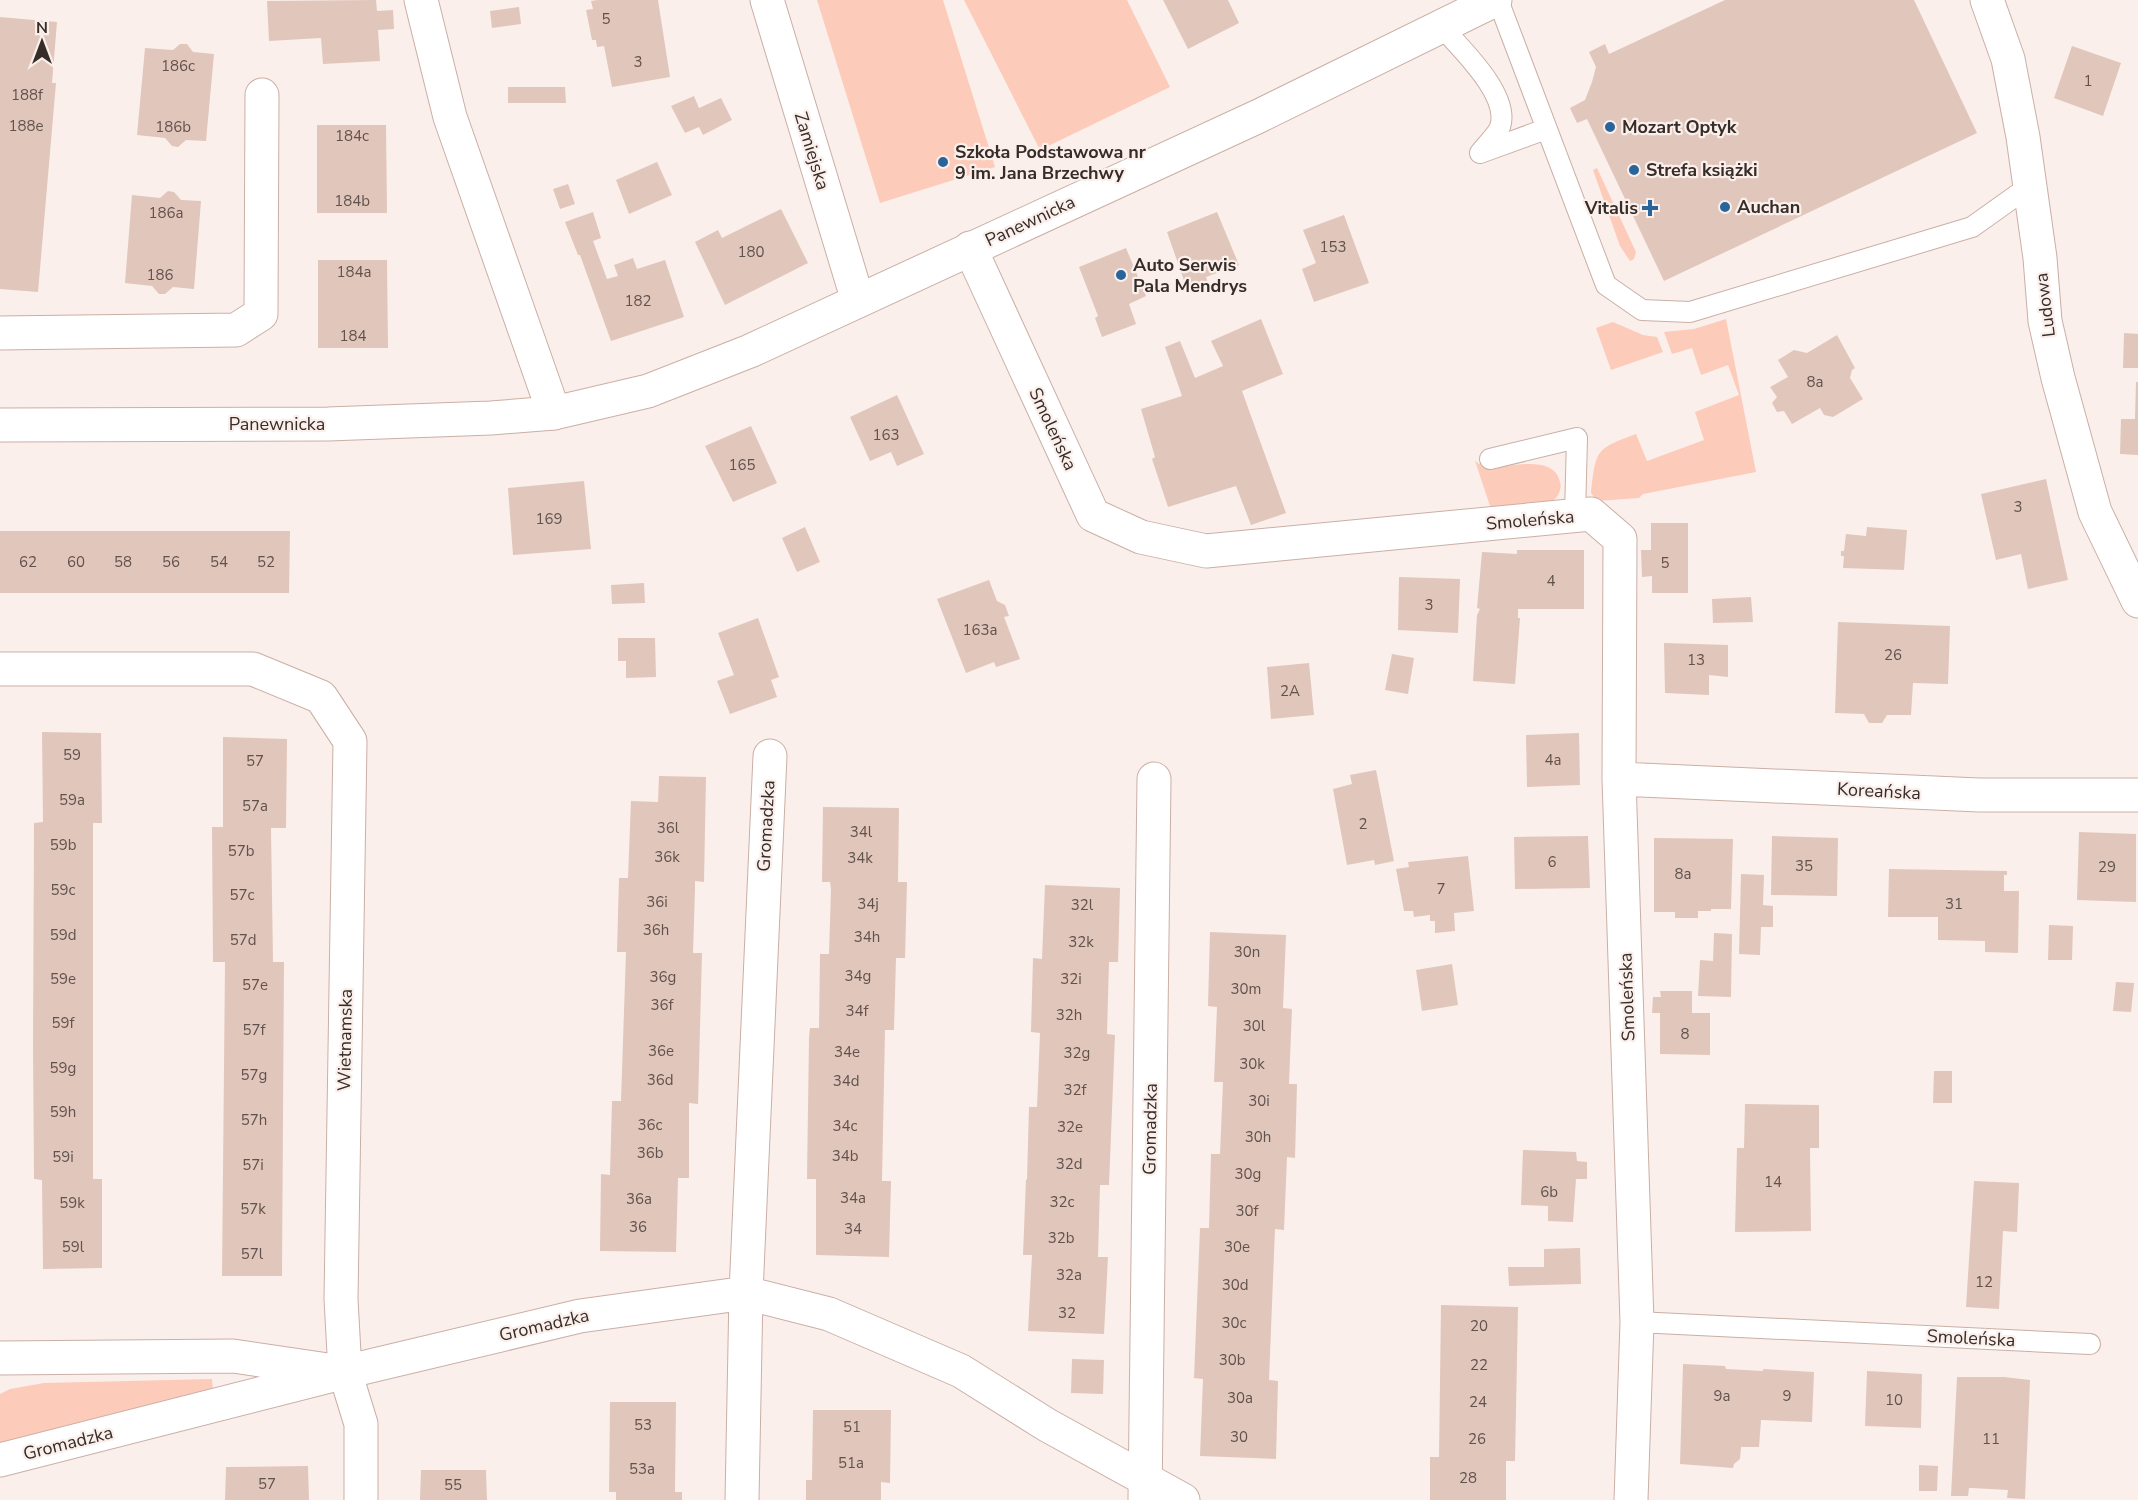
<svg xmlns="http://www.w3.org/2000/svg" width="2138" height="1500" viewBox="0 0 2138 1500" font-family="'Nunito Sans',sans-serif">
<rect width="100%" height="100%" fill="#fbefeb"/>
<!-- green -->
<path fill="#fdcbba" d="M 817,0 L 943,0 L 995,167 L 880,203 Z
M 964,0 L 1127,0 L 1170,87 L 1040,150 Z
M 1597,168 L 1636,252 L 1634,259 L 1630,261 L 1620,246 L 1593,170 Z
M 1726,319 L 1756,472 L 1643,494 L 1639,498 L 1597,501 L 1591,493 C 1596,450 1595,449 1636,434 L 1647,461 L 1704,440 L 1695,412 L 1739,395 L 1728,365 L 1701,375 L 1692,348 L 1672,354 L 1664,332 L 1694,329 Z
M 1613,322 L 1643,335 L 1657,337 L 1663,352 L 1611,370 L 1596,328 Z
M 1475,461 C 1481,465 1485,467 1493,467 C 1511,467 1554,454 1560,482 C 1562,487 1559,495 1555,499 C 1543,511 1507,508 1491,509 Z
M 212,1379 L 213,1391 L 0,1444 L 0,1394 L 10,1389 L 44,1383 Z"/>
<!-- building -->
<path fill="#e1c6bc" d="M 376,0 L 377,11 L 393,10 L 394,29 L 378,30 L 380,61 L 323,64 L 321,38 L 269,41 L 267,1 Z
M 598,0 L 658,0 L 670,77 L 612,87 L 604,46 L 597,47 L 596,40 L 592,40 L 586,10 L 593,9 L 591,1 Z
M 1163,0 L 1228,0 L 1239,23 L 1188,49 Z
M 1725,0 L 1914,0 L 1977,133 L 1664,281 L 1587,119 L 1577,123 L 1570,108 L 1585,100 L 1592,82 L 1596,67 L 1589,52 L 1605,44 L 1609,54 Z
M 519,7 L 521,24 L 492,28 L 490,11 Z
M 0,17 L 57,22 L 52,83 L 56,83 L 38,292 L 0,289 Z
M 180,44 L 187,44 L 193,52 L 214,54 L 206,141 L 186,140 L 178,147 L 172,146 L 165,138 L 137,135 L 145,48 L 173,50 Z
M 2072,46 L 2121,63 L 2103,116 L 2054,98 Z
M 508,87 L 565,87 L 566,103 L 508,103 Z
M 694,96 L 699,108 L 721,98 L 732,120 L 703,135 L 699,127 L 685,133 L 671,106 Z
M 317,125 L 386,125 L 387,213 L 317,213 Z
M 657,162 L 672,195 L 629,214 L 616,180 Z
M 568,184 L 575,204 L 560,209 L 553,189 Z
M 168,191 L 174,192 L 181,200 L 201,201 L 194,289 L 173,287 L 165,294 L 159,294 L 152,286 L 125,283 L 132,195 L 160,198 Z
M 781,209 L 808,263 L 725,305 L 695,242 L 718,230 L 722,238 Z
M 593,212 L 601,238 L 593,241 L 607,279 L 618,276 L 614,265 L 633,258 L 637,269 L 665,260 L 684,317 L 611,341 L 580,255 L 578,255 L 565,222 Z
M 1217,212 L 1239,265 L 1206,277 L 1209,285 L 1188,292 L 1167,232 Z
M 1344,215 L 1369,283 L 1314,302 L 1302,269 L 1316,263 L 1303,230 Z
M 1126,248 L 1146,296 L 1129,304 L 1136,324 L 1102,337 L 1095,318 L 1098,316 L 1079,267 Z
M 318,260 L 387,260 L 388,348 L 318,348 Z
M 1261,319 L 1283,374 L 1242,391 L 1286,513 L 1251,525 L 1236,486 L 1168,507 L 1152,459 L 1155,457 L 1141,409 L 1182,396 L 1165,347 L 1180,341 L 1195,378 L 1223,366 L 1211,341 Z
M 2124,333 L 2138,334 L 2138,368 L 2123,368 Z
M 1837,335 L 1855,368 L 1852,370 L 1850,378 L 1863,399 L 1833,417 L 1824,415 L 1820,408 L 1792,424 L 1784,411 L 1777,412 L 1772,403 L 1777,397 L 1770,387 L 1788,377 L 1778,360 L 1794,350 L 1807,353 Z
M 2136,382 L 2138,382 L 2138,455 L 2120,454 L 2121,419 L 2135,419 Z
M 897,395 L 924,454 L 897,466 L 891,452 L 870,461 L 850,417 Z
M 751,426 L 777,483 L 733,502 L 705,446 Z
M 2046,479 L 2068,580 L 2028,589 L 2021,554 L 1996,560 L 1981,494 Z
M 584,481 L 591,549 L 513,555 L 508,488 Z
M 1651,523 L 1688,523 L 1688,593 L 1652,593 L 1652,576 L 1642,577 L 1641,550 L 1651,550 Z
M 805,527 L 820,562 L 797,572 L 782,538 Z
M 1867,527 L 1907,530 L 1904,570 L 1843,568 L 1844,556 L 1841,556 L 1841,551 L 1844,551 L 1846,534 L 1866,536 Z
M 0,531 L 290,531 L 289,593 L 0,593 Z
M 1517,550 L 1584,550 L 1584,609 L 1518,609 L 1518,618 L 1520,618 L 1515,684 L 1473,681 L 1477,615 L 1480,609 L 1477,608 L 1482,552 L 1517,554 Z
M 1399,577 L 1460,579 L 1458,633 L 1398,630 Z
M 989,580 L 997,601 L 1005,605 L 1009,616 L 1004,617 L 1020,659 L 996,667 L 994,662 L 966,673 L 937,599 Z
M 644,583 L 645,603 L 612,604 L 611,585 Z
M 1751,597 L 1753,622 L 1713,623 L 1712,599 Z
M 758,618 L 779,677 L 771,680 L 777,697 L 730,714 L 717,681 L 734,675 L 718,633 Z
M 1838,622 L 1950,626 L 1948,684 L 1913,683 L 1911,715 L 1887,715 L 1882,723 L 1869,723 L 1864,714 L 1835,713 Z
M 618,638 L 655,638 L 656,677 L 626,678 L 626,661 L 618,661 Z
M 1664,643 L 1728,645 L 1728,677 L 1709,675 L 1709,695 L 1665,693 Z
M 1392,654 L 1414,658 L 1408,694 L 1385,690 Z
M 1309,663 L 1314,715 L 1271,719 L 1267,667 Z
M 42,732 L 101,733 L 102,823 L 93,823 L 93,1179 L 102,1179 L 102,1268 L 43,1269 L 42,1180 L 34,1179 L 33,1046 L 34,823 L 43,822 Z
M 1579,733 L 1580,785 L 1527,787 L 1526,735 Z
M 223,737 L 287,739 L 286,828 L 271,828 L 273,962 L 284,962 L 282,1276 L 222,1276 L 225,962 L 213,962 L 212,827 L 223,827 Z
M 1376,770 L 1394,861 L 1375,865 L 1374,860 L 1347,865 L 1333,789 L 1352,784 L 1350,775 Z
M 659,776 L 706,777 L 704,882 L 695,881 L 695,889 L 693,953 L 702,953 L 698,1104 L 689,1103 L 689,1178 L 678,1178 L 676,1252 L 600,1251 L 601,1174 L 610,1175 L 612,1101 L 621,1101 L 626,952 L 617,952 L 619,878 L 628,878 L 631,801 L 658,802 Z
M 823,807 L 899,808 L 898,882 L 907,882 L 905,958 L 896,958 L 894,1030 L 885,1030 L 882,1181 L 891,1181 L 889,1257 L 816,1255 L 816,1179 L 807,1179 L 809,1037 L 810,1028 L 819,1028 L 820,954 L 829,954 L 831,889 L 830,882 L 822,882 Z
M 2079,832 L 2136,834 L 2136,902 L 2077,900 Z
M 1588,836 L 1590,888 L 1515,889 L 1514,837 Z
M 1772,836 L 1838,838 L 1837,896 L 1771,895 Z
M 1654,838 L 1733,839 L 1731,909 L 1711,909 L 1711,911 L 1698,911 L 1698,918 L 1675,918 L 1675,912 L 1654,912 Z
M 1468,856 L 1474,911 L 1454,913 L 1455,931 L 1435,933 L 1435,921 L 1430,921 L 1430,915 L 1414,917 L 1413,911 L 1404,911 L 1396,869 L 1409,867 L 1408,862 Z
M 1889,869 L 2007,871 L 2007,875 L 2004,875 L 2004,891 L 2019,891 L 2018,953 L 1985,952 L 1985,941 L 1938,940 L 1938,917 L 1888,917 Z
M 1741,874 L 1764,875 L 1763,905 L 1773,906 L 1773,927 L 1761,927 L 1760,955 L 1739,954 Z
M 1045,885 L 1120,888 L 1118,962 L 1109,962 L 1107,1034 L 1115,1035 L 1109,1185 L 1100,1185 L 1098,1257 L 1108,1257 L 1104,1334 L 1028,1331 L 1032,1255 L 1023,1255 L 1026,1179 L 1027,1180 L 1029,1107 L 1037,1107 L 1040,1033 L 1031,1032 L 1033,958 L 1042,959 Z
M 2049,925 L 2073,926 L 2072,960 L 2048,960 Z
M 1210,932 L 1286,935 L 1283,1008 L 1292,1009 L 1289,1084 L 1297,1084 L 1295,1158 L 1287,1157 L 1284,1230 L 1275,1229 L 1269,1380 L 1278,1381 L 1276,1459 L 1200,1456 L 1203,1379 L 1194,1378 L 1200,1228 L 1209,1228 L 1211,1154 L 1220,1154 L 1223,1082 L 1214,1082 L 1217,1007 L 1208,1006 Z
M 1714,933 L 1732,934 L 1731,997 L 1698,996 L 1700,960 L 1713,961 Z
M 1452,964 L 1458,1005 L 1422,1011 L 1416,970 Z
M 2116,982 L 2134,983 L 2131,1012 L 2113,1011 Z
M 1660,991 L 1692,991 L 1692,1013 L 1710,1013 L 1710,1055 L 1660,1054 L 1660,1013 L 1652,1013 L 1653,997 L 1661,997 Z
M 1934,1071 L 1952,1071 L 1952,1103 L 1933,1103 Z
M 1745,1104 L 1819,1105 L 1819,1148 L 1810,1148 L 1811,1231 L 1735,1232 L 1737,1148 L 1744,1148 Z
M 1523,1150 L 1576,1152 L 1577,1161 L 1587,1162 L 1587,1179 L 1576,1179 L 1573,1222 L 1548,1221 L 1548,1206 L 1521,1205 Z
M 1974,1181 L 2019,1183 L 2017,1232 L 2003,1231 L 1999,1309 L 1966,1307 Z
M 1580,1248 L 1581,1284 L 1509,1286 L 1508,1267 L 1544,1267 L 1544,1249 Z
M 1441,1305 L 1518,1307 L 1515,1461 L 1506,1461 L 1506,1500 L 1430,1500 L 1430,1457 L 1439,1457 Z
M 1072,1359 L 1104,1360 L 1103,1394 L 1071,1393 Z
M 1683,1364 L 1725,1366 L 1726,1369 L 1763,1371 L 1763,1369 L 1814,1372 L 1812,1422 L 1761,1420 L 1759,1447 L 1741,1447 L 1740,1459 L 1734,1464 L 1733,1468 L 1680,1464 Z
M 1867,1371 L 1922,1374 L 1921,1428 L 1865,1426 Z
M 1957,1377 L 2004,1377 L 2030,1380 L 2025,1499 L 2007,1498 L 2008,1490 L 1972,1488 L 1969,1488 L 1968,1496 L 1951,1496 Z
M 610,1402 L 676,1402 L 675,1492 L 682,1492 L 682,1500 L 616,1500 L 616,1492 L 609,1492 Z
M 813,1410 L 891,1410 L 890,1483 L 881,1482 L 881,1500 L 806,1500 L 806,1480 L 812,1480 Z
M 1919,1465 L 1938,1466 L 1937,1491 L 1919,1491 Z
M 308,1466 L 309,1500 L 225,1500 L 226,1467 Z
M 421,1470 L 486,1470 L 487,1500 L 420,1500 Z"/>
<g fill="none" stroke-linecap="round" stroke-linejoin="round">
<defs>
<path id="service" d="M 1498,0 L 1606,285 L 1642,310 L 1690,312 L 1972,227 L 2031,185
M 1441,26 C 1460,48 1511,95 1500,127 C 1497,135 1486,145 1480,153
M 1480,153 L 1546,129
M 1490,459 L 1577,438 L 1575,515
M 1637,1322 L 2090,1344"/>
<path id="minor" d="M 421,0 L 450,117 L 554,413
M 767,0 L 858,301
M 1987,0 L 2008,59 L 2023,137 L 2040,258 L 2045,321 L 2058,378 L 2095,512 L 2138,601
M 970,248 L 1093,515 L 1141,537 L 1206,551 L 1591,514 L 1620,539 L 1619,779 L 1637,1322 L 1631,1500
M 0,333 L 236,330 L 261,314 L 262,95
M 0,669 L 253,669 L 321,697 L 350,741 L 341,1299 L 345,1372 L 361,1424 L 361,1500
M 1619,779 L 1979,795 L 2138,795
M 0,1358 L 233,1356 L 328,1370
M 0,1460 L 345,1372 L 580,1316 L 746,1293 L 829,1314 L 961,1371 L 1047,1425 L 1183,1500
M 1145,1498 L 1154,779
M 742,1500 L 746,1293 L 770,756"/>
<path id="tertiary" d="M 0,425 L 328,424 L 491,418 L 554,413 L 648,391 L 750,351 L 1259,116 L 1495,0"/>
</defs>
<!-- service casing -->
<use href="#service" stroke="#caafa6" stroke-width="22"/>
<!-- minor casing -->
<use href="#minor" stroke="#caafa6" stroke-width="35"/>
<!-- tertiary casing -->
<use href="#tertiary" stroke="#caafa6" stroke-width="35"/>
<!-- service -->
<use href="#service" stroke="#fff" stroke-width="20"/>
<!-- minor -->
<use href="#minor" stroke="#fff" stroke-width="33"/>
<!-- tertiary -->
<use href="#tertiary" stroke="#fff" stroke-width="33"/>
</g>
<!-- markers -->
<g fill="#29649b" stroke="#fbefeb" stroke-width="2">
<circle cx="1610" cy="127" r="6"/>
<circle cx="943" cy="162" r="6"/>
<circle cx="1634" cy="170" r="6"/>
<circle cx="1725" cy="207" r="6"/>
<path d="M1647 199h6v6h6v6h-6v6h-6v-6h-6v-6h6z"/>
<circle cx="1121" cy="275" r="6"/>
</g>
<g text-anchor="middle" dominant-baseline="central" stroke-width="4.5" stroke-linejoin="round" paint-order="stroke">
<!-- number labels -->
<g font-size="15" fill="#61524d">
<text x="606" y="19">5</text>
<text x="638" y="62">3</text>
<text x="178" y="66">186c</text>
<text x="2088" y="81">1</text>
<text x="27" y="95">188f</text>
<text x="26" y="126">188e</text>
<text x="173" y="127">186b</text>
<text x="352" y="136">184c</text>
<text x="352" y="201">184b</text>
<text x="166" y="213">186a</text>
<text x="1333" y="247">153</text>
<text x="751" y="252">180</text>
<text x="354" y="272">184a</text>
<text x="160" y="275">186</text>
<text x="638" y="301">182</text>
<text x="353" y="336">184</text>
<text x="1815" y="382">8a</text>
<text x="886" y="435">163</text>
<text x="742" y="465">165</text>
<text x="2018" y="507">3</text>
<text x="549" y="519">169</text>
<text x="28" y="562">62</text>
<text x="76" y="562">60</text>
<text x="123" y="562">58</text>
<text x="171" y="562">56</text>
<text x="219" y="562">54</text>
<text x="266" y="562">52</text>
<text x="1665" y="563">5</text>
<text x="1551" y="581">4</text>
<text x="1429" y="605">3</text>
<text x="980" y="630">163a</text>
<text x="1893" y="655">26</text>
<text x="1696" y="660">13</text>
<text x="1290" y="691">2A</text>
<text x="72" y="755">59</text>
<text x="1553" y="760">4a</text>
<text x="255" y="761">57</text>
<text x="72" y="800">59a</text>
<text x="255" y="806">57a</text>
<text x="1363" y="824">2</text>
<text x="668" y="828">36l</text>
<text x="861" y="832">34l</text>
<text x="63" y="845">59b</text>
<text x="241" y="851">57b</text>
<text x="667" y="857">36k</text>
<text x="860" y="858">34k</text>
<text x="1552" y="862">6</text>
<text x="1804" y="866">35</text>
<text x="2107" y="867">29</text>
<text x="1683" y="874">8a</text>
<text x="1441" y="889">7</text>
<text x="63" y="890">59c</text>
<text x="242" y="895">57c</text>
<text x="657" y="902">36i</text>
<text x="868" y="904">34j</text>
<text x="1954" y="904">31</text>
<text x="1082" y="905">32l</text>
<text x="656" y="930">36h</text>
<text x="63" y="935">59d</text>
<text x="867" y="937">34h</text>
<text x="243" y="940">57d</text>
<text x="1081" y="942">32k</text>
<text x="1247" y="952">30n</text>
<text x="858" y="976">34g</text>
<text x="663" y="977">36g</text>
<text x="63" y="979">59e</text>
<text x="1071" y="979">32i</text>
<text x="255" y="985">57e</text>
<text x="1246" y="989">30m</text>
<text x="662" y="1005">36f</text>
<text x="857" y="1011">34f</text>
<text x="1069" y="1015">32h</text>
<text x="63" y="1023">59f</text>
<text x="1254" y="1026">30l</text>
<text x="254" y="1030">57f</text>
<text x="1685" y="1034">8</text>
<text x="661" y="1051">36e</text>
<text x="847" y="1052">34e</text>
<text x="1077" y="1053">32g</text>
<text x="1252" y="1064">30k</text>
<text x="63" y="1068">59g</text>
<text x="254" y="1075">57g</text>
<text x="660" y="1080">36d</text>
<text x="846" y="1081">34d</text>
<text x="1075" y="1090">32f</text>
<text x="1259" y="1101">30i</text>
<text x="63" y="1112">59h</text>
<text x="254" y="1120">57h</text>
<text x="650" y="1125">36c</text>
<text x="845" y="1126">34c</text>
<text x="1070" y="1127">32e</text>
<text x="1258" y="1137">30h</text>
<text x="650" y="1153">36b</text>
<text x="845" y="1156">34b</text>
<text x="63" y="1157">59i</text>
<text x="1069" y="1164">32d</text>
<text x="253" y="1165">57i</text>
<text x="1248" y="1174">30g</text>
<text x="1773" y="1182">14</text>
<text x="1549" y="1192">6b</text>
<text x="853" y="1198">34a</text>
<text x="639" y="1199">36a</text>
<text x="1062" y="1202">32c</text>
<text x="72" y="1203">59k</text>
<text x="253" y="1209">57k</text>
<text x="1247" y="1211">30f</text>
<text x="638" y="1227">36</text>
<text x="853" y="1229">34</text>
<text x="1061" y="1238">32b</text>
<text x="73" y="1247">59l</text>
<text x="1237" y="1247">30e</text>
<text x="252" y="1254">57l</text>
<text x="1069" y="1275">32a</text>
<text x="1984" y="1282">12</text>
<text x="1235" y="1285">30d</text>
<text x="1067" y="1313">32</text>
<text x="1234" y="1323">30c</text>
<text x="1479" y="1326">20</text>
<text x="1232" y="1360">30b</text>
<text x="1479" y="1365">22</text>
<text x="1722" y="1396">9a</text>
<text x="1787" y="1396">9</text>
<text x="1240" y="1398">30a</text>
<text x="1894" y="1400">10</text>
<text x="1478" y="1402">24</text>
<text x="643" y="1425">53</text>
<text x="852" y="1427">51</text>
<text x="1239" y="1437">30</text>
<text x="1477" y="1439">26</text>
<text x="1991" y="1439">11</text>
<text x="851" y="1463">51a</text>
<text x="642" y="1469">53a</text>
<text x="1468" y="1478">28</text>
<text x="267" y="1484">57</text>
<text x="453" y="1485">55</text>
</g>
<!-- poi labels -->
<g font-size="18" font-weight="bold" fill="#362c28" stroke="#fbefeb" text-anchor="start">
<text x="1622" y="127">Mozart Optyk</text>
<text x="955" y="152">Szkoła Podstawowa nr<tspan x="955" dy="21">9 im. Jana Brzechwy</tspan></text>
<text x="1646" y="170">Strefa książki</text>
<text x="1737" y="207">Auchan</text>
<text x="1638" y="208" text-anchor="end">Vitalis</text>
<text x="1133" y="265">Auto Serwis<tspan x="1133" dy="21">Pala Mendrys</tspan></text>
</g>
<!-- street labels -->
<g font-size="18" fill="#362c28" stroke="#fbefeb">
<text transform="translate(812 151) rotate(73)">Zamiejska</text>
<text transform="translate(1030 221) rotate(-25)">Panewnicka</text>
<text transform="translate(2045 305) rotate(-97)">Ludowa</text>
<text x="277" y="424">Panewnicka</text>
<text transform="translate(1053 429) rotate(65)">Smoleńska</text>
<text transform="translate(1530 520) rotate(-5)">Smoleńska</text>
<text transform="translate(1879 791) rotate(3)">Koreańska</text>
<text transform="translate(766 826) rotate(-87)">Gromadzka</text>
<text transform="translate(1627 997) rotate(-92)">Smoleńska</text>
<text transform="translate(345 1040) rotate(-89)">Wietnamska</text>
<text transform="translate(1150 1129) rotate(-89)">Gromadzka</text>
<text transform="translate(544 1325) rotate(-13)">Gromadzka</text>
<text transform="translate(1971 1338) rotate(3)">Smoleńska</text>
<text transform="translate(68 1443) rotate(-14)">Gromadzka</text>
</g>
</g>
<!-- north arrow -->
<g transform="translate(42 42)" stroke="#fbefeb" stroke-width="4.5" paint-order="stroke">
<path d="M0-4.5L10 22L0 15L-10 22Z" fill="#362c28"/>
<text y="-9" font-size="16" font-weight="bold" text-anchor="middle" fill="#362c28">N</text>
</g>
</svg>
